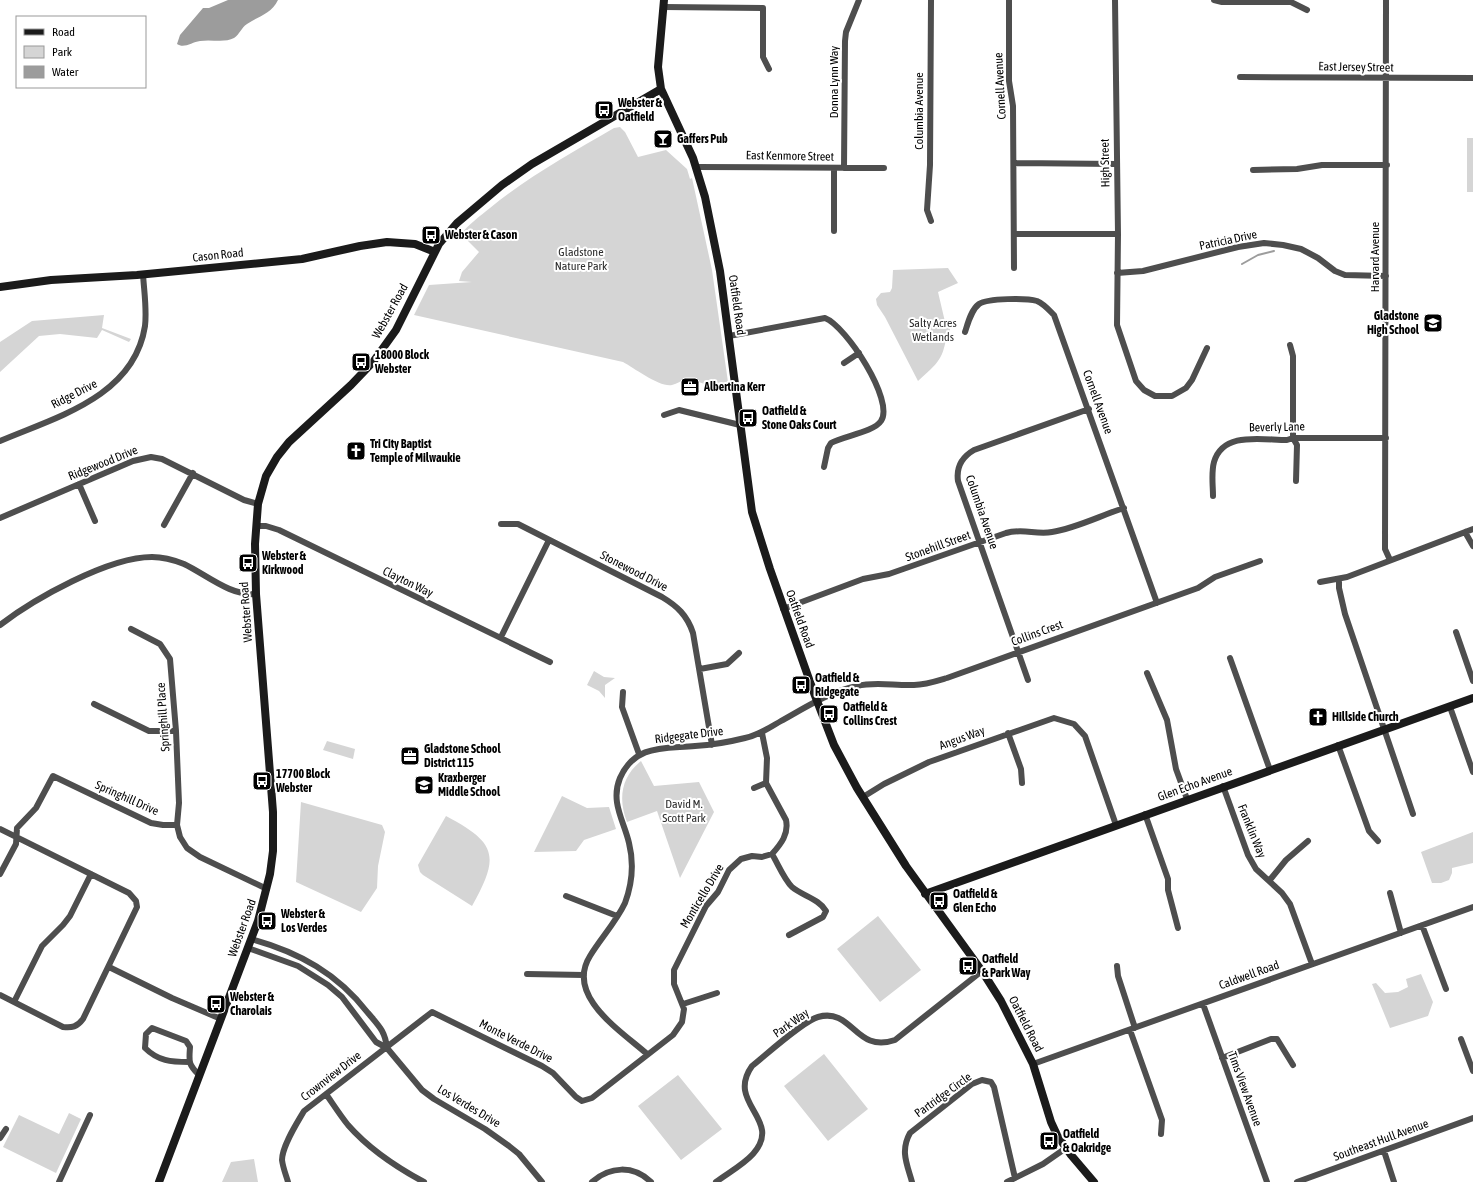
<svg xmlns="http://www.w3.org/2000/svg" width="1473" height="1182" viewBox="0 0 1473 1182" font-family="'Asap Condensed',sans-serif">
<rect width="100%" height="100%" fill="#fff"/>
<!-- green -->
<path fill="#d5d5d5" d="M 620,127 L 625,132 L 638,157 L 666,150 L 687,169 L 690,179 L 692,178 L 712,270 L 729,389 L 722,390 L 687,378 C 682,380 677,384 672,385 C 661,388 634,368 623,362 L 414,315 L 429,285 L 472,282 L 459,281 L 462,272 L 479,252 L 461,234 C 468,225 480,216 490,208 C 528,177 571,153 614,128 Z
M 1467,138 L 1473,138 L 1473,192 L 1467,192 Z
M 948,268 L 958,283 L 938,292 L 946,326 L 950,327 L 950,331 L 947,331 C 944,359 938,363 918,381 L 885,317 L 877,305 L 876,299 L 881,293 L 890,292 L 892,288 L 893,270 Z
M 104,315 L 102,328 L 131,339 L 129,342 L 102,330 L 97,338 L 60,334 L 39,336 L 0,372 L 0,342 L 32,321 Z
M 594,671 L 604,677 L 615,678 L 605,685 L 605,698 L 599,691 L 587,685 Z
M 327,741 L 355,749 L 353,759 L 323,750 Z
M 641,761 L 654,786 L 699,782 L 714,812 L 680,878 L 657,811 L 627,822 C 618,799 621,777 641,761 Z
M 562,796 L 587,808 L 609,807 L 616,829 L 584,840 L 576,851 L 534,852 Z
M 301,802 L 382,825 L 385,832 L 378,866 L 377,888 L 361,912 L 296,882 Z
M 446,816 C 497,843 500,856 472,906 L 423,875 L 420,872 L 418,865 Z
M 1473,832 L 1473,863 L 1452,868 L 1452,873 L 1449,880 L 1441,883 L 1432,883 L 1421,852 Z
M 878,916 L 921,970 L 880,1002 L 837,949 Z
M 1421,974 L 1433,1002 L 1428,1016 L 1390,1028 L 1372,984 L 1376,983 L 1385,993 L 1398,992 L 1408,987 L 1406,979 Z
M 824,1054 L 868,1109 L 828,1141 L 784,1086 Z
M 678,1075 L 722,1129 L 681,1160 L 638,1106 Z
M 69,1113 L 81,1119 L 56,1173 L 3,1147 L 19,1115 L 59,1134 Z
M 254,1159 L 258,1182 L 222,1182 L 231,1162 Z"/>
<!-- water -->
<path fill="#9c9c9c" d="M 228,0 L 278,0 C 271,14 259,16 247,24 C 241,28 240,34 234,38 C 225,43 211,39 200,41 C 192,42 184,49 177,44 L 180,35 L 203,8 L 209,8 Z"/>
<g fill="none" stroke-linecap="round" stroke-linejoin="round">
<!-- stream -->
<path stroke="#9c9c9c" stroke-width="2" d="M 1242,264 L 1258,255 L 1274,251"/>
<!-- street -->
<path stroke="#4e4e4e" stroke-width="6" d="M 931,0 L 930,165 L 927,210 L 931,221
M 1009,0 L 1009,81 L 1013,106 L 1014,268
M 1115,0 L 1118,234 L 1117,325 L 1136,381 L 1144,390 L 1155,396 L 1172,396 L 1186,388 L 1192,380 L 1207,348
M 1214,0 L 1222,2 L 1291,2 L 1307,10
M 1386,0 L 1385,549 L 1390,560
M 664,7 L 763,8 L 763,57 L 769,69
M 1240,77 L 1473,78
M 1014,163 L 1116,164
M 696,167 L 884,168
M 844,168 L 845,41 L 846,32 L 859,0
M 1253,170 L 1297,169 L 1322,165 L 1387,165
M 834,231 L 834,168
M 1014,234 L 1118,234
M 1117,273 L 1143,271 L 1238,247 L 1264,243 L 1283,245 L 1301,249 L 1318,258 L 1335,271 L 1345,275 L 1386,276
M 965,332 C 968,323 971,310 979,304 C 988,298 1027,298 1037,301 C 1044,304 1049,310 1054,315 L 1157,603
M 729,336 L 825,318 C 846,326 895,401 881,421 C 874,432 843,436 831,443 L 828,448 L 824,467
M 1290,345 L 1293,356 L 1293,438 L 1297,445 L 1296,481
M 844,363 L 859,353
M 664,415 L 679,410 L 740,425
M 0,441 C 56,417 134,397 145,326 C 147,309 144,291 143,274
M 79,484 L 95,521
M 1213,496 C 1213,485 1211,473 1214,462 C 1223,431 1262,440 1287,440 L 1293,438 L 1386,438
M 0,518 L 133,461 L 151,457 L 162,459 L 244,500 L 258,504
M 501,524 L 518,524 L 662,597 C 677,606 687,615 693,633 L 712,745
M 164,525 L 193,473
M 256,526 L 266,526 L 279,530 L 550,662
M 1465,532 L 1473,546
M 1339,579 L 1339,588 L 1345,614 L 1413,814
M 1320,582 L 1347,577 L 1473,529
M 783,609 L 863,579 L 889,574 L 1006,533 C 1023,528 1036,535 1052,532 C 1074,529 1102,515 1124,508
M 0,625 C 34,599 108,557 152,557 C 163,557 174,560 184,564 C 207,575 230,596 256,594
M 131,629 L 160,644 L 170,659 L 176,731 L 179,803 L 177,825 L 180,837 L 187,848 L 200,857 L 267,889
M 1456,632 L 1473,681
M 501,637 L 549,540
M 1230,658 L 1270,770
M 700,669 L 727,664 L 739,653
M 1147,673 L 1167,720 L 1176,769 L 1187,799
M 1028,680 L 958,481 C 956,467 962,457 974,450 L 1089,409
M 623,692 L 622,707 L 639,754
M 94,704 L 149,731 L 176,731
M 1450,707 L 1473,772
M 1008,733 L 1021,769 L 1022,783
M 1338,745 L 1369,831 L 1378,841
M 1223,786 L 1248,855 L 1256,869 L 1282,893 L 1290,904 L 1312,964
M 754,788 L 766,783
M 863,797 L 884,784 L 929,762 L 1054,718 L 1074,724 L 1085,736 L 1116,825
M 1145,814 L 1168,879 L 1168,890 L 1178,928
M 0,829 L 129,893 L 136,901 L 137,907 L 83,1019 C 77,1027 72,1028 63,1027 L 0,995
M 772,854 C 778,864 784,879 792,887 C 803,896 819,899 826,911 L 823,917 L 789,935
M 0,874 L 16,844 L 17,828 L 36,808 L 53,776 L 151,823 L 163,825 L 177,825
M 1269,881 L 1286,860 L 1308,841
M 1390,893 L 1401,933
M 566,896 L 617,916
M 1422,925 L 1446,989
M 251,939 C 299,952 338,974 368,1013 C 379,1026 385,1031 387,1048
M 248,948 L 298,966 L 328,985 L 342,997 L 376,1042 L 387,1048 L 422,1090 L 434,1099 L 485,1129 L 509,1146 L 519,1154 L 542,1182
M 1117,966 L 1118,976 L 1135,1028
M 109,967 L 172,998 L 221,1019
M 527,974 L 584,975
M 14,1002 L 42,946 L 63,925 L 70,916 L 91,874
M 683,1004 L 717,993
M 1203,1004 L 1267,1182
M 1130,1030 L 1162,1120 L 1161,1134
M 1461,1039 L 1473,1071
M 647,1054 C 621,1031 565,996 590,956 C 601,938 616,922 625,903 C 632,884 634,863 629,843 C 624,821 610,802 620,778 C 635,744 664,749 695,746 C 712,745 729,742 745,738 C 759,735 769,728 781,721 C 806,707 829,692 857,686 C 876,681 895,686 914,685 C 925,685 937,681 947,678 L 1198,588 L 1215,577 L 1260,561
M 1222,1058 L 1271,1039 L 1277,1039 L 1293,1065
M 189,1062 C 171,1062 158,1061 145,1048 L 146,1034 L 152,1028 L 186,1041 L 190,1047 C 189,1062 188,1064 199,1075
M 1033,1064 L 1473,907
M 326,1094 C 333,1104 340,1115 348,1125 C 369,1149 396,1167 424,1182
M 0,1138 L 6,1129
M 1384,1151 L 1394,1182
M 59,1182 L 90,1115
M 288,1182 C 286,1175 283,1168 282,1160 C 282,1146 297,1123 304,1111 L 432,1012 L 542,1066 L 553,1073 L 576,1097 L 582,1101 L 592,1098 L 673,1035 L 682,1022 L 684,1009 L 674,984 L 674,970 L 706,906 L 718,892 L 729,870 L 741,859 L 752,856 L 762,857 L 772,854 C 781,844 789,834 786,820 L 766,783 L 767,758 L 762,733
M 592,1182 C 610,1166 633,1165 651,1182
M 716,1182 C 728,1173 743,1165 753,1154 C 784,1119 725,1104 752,1066 C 766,1055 803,1021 818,1017 C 853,1007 855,1054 895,1040 L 982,971
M 912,1182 C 907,1164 900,1151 910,1133 L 972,1084 L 982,1080 L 991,1082 L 994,1087 L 1015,1178
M 1007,1182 L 1043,1164 L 1066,1148
M 1297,1182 L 1473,1118"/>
<!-- secondary -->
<path stroke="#1b1b1b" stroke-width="8" d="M 664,0 L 658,67 L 661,89 L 693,158 L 705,197 L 720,271 L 752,512 L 770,569 L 814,693 L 834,745 L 857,788 L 906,866 L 982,971 L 1001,1001 L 1033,1064 L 1051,1122 L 1057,1135 L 1071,1155 L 1094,1182
M 0,287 L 51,280 L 137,275 L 302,259 L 360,246 L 387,242 L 415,244 L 435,252
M 925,894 L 1473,698
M 159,1182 L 258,921 L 270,874 L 273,851 L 273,812 L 256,594 L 255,544 L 258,504 L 266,476 L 277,457 L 289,442 L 351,385 L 373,362 L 396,330 L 439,244 L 457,223 L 502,185 L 532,164 L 661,89"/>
</g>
<!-- icons -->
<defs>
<symbol id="bus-square" viewBox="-11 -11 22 22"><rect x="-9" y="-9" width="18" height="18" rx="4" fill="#000" stroke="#fff"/><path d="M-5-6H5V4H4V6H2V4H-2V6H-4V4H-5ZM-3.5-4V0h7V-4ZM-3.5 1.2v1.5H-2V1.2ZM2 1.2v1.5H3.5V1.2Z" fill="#fff"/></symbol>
<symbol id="bar-square" viewBox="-11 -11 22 22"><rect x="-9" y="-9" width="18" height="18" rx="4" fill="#000" stroke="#fff"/><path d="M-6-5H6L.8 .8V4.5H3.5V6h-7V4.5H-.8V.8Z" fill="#fff"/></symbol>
<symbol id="school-square" viewBox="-11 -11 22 22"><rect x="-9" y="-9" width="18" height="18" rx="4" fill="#000" stroke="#fff"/><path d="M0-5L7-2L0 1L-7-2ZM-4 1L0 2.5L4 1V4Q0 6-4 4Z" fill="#fff"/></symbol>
<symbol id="office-square" viewBox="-11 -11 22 22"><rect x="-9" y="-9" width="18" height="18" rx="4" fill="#000" stroke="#fff"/><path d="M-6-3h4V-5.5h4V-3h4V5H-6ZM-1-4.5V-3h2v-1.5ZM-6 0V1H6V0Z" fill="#fff"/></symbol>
<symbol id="church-square" viewBox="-11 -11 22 22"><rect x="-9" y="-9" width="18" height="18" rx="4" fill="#000" stroke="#fff"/><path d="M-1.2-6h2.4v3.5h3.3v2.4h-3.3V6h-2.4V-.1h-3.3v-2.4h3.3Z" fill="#fff"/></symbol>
</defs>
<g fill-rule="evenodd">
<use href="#bus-square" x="593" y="99" width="22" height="22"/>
<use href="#bar-square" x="652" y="128" width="22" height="22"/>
<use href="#bus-square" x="420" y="224" width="22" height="22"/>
<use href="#school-square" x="1422" y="312" width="22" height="22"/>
<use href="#bus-square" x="350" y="351" width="22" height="22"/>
<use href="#office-square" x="679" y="376" width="22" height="22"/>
<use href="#bus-square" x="737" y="407" width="22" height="22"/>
<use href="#church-square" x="345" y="440" width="22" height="22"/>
<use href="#bus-square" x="237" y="552" width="22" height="22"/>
<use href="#bus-square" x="790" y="674" width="22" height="22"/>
<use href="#bus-square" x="818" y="703" width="22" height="22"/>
<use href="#church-square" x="1307" y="706" width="22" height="22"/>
<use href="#office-square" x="399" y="745" width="22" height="22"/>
<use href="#bus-square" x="251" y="770" width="22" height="22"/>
<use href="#school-square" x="413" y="774" width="22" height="22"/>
<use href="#bus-square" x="928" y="890" width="22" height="22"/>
<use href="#bus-square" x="256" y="910" width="22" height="22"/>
<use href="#bus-square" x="957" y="955" width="22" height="22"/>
<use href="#bus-square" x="205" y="993" width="22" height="22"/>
<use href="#bus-square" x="1038" y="1130" width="22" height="22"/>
</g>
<g text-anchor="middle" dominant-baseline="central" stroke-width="4" stroke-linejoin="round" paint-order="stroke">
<!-- street labels -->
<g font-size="12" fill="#000" stroke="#fff">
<text transform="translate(1356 67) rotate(1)">East Jersey Street</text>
<text transform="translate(834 82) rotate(-90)">Donna Lynn Way</text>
<text transform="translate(1000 86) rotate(-93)">Cornell Avenue</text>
<text transform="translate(919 111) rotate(-90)">Columbia Avenue</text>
<text transform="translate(790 156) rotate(1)">East Kenmore Street</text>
<text transform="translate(1105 163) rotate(-91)">High Street</text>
<text transform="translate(1228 240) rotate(-12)">Patricia Drive</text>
<text transform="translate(218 255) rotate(-6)">Cason Road</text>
<text transform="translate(1375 257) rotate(-90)">Harvard Avenue</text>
<text transform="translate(737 305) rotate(82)">Oatfield Road</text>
<text transform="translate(390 311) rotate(-61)">Webster Road</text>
<text transform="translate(74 394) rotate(-27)">Ridge Drive</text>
<text transform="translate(1098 402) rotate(70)">Cornell Avenue</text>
<text transform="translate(1277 427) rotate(-1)">Beverly Lane</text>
<text transform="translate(103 463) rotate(-22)">Ridgewood Drive</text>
<text transform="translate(982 512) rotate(71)">Columbia Avenue</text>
<text transform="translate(938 546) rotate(-20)">Stonehill Street</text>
<text transform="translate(634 571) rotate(27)">Stonewood Drive</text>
<text transform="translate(408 582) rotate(26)">Clayton Way</text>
<text transform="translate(246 612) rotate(-94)">Webster Road</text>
<text transform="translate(800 619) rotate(70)">Oatfield Road</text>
<text transform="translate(1037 633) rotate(-20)">Collins Crest</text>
<text transform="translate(163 717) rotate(-94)">Springhill Place</text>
<text transform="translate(689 735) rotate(-7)">Ridgegate Drive</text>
<text transform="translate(962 738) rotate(-20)">Angus Way</text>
<text transform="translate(1195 784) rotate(-20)">Glen Echo Avenue</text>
<text transform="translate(127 798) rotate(24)">Springhill Drive</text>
<text transform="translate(1252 831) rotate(68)">Franklin Way</text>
<text transform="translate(702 896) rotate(-59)">Monticello Drive</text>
<text transform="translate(242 928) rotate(-70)">Webster Road</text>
<text transform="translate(1249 975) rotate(-20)">Caldwell Road</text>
<text transform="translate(791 1023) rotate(-35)">Park Way</text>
<text transform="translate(1026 1024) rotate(63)">Oatfield Road</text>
<text transform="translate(516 1041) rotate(27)">Monte Verde Drive</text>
<text transform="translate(331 1076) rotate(-38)">Crownview Drive</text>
<text transform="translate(1245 1089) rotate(70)">Tims View Avenue</text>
<text transform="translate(943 1095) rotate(-36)">Partridge Circle</text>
<text transform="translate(469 1106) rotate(31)">Los Verdes Drive</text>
<text transform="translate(1381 1140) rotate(-20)">Southeast Hull Avenue</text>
</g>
<!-- poi labels -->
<g font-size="12" font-weight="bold" fill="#000" stroke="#fff" text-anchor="start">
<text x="618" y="103">Webster &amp;<tspan x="618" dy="14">Oatfield</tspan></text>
<text x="677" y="139">Gaffers Pub</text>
<text x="445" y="235">Webster &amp; Cason</text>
<text x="1419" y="316" text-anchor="end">Gladstone<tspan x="1419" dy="14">High School</tspan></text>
<text x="375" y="355">18000 Block<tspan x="375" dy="14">Webster</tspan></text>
<text x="704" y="387">Albertina Kerr</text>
<text x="762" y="411">Oatfield &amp;<tspan x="762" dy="14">Stone Oaks Court</tspan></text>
<text x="370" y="444">Tri City Baptist<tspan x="370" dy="14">Temple of Milwaukie</tspan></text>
<text x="262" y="556">Webster &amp;<tspan x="262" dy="14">Kirkwood</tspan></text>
<text x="815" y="678">Oatfield &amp;<tspan x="815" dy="14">Ridgegate</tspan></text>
<text x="843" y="707">Oatfield &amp;<tspan x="843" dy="14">Collins Crest</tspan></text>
<text x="1332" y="717">Hillside Church</text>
<text x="424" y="749">Gladstone School<tspan x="424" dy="14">District 115</tspan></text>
<text x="276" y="774">17700 Block<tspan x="276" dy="14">Webster</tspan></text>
<text x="438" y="778">Kraxberger<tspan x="438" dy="14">Middle School</tspan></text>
<text x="953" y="894">Oatfield &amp;<tspan x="953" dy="14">Glen Echo</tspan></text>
<text x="281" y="914">Webster &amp;<tspan x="281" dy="14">Los Verdes</tspan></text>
<text x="982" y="959">Oatfield<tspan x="982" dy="14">&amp; Park Way</tspan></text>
<text x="230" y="997">Webster &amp;<tspan x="230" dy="14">Charolais</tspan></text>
<text x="1063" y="1134">Oatfield<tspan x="1063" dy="14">&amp; Oakridge</tspan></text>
</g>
<!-- park labels -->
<g font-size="12" fill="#2c2c2c" stroke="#fff">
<text x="581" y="252">Gladstone<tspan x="581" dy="14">Nature Park</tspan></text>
<text x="933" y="323">Salty Acres<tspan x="933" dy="14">Wetlands</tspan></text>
<text x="684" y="804">David M.<tspan x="684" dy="14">Scott Park</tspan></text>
</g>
</g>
<!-- legend -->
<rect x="16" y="16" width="130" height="72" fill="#ffffff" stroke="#999999"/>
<rect x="24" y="29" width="20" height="6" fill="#1b1b1b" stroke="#999999"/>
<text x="52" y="36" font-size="12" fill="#000000">Road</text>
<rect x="24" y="46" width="20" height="12" fill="#d5d5d5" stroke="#999999"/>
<text x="52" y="56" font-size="12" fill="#000000">Park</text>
<rect x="24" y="66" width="20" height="12" fill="#9c9c9c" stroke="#999999"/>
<text x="52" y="76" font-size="12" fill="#000000">Water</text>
</svg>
